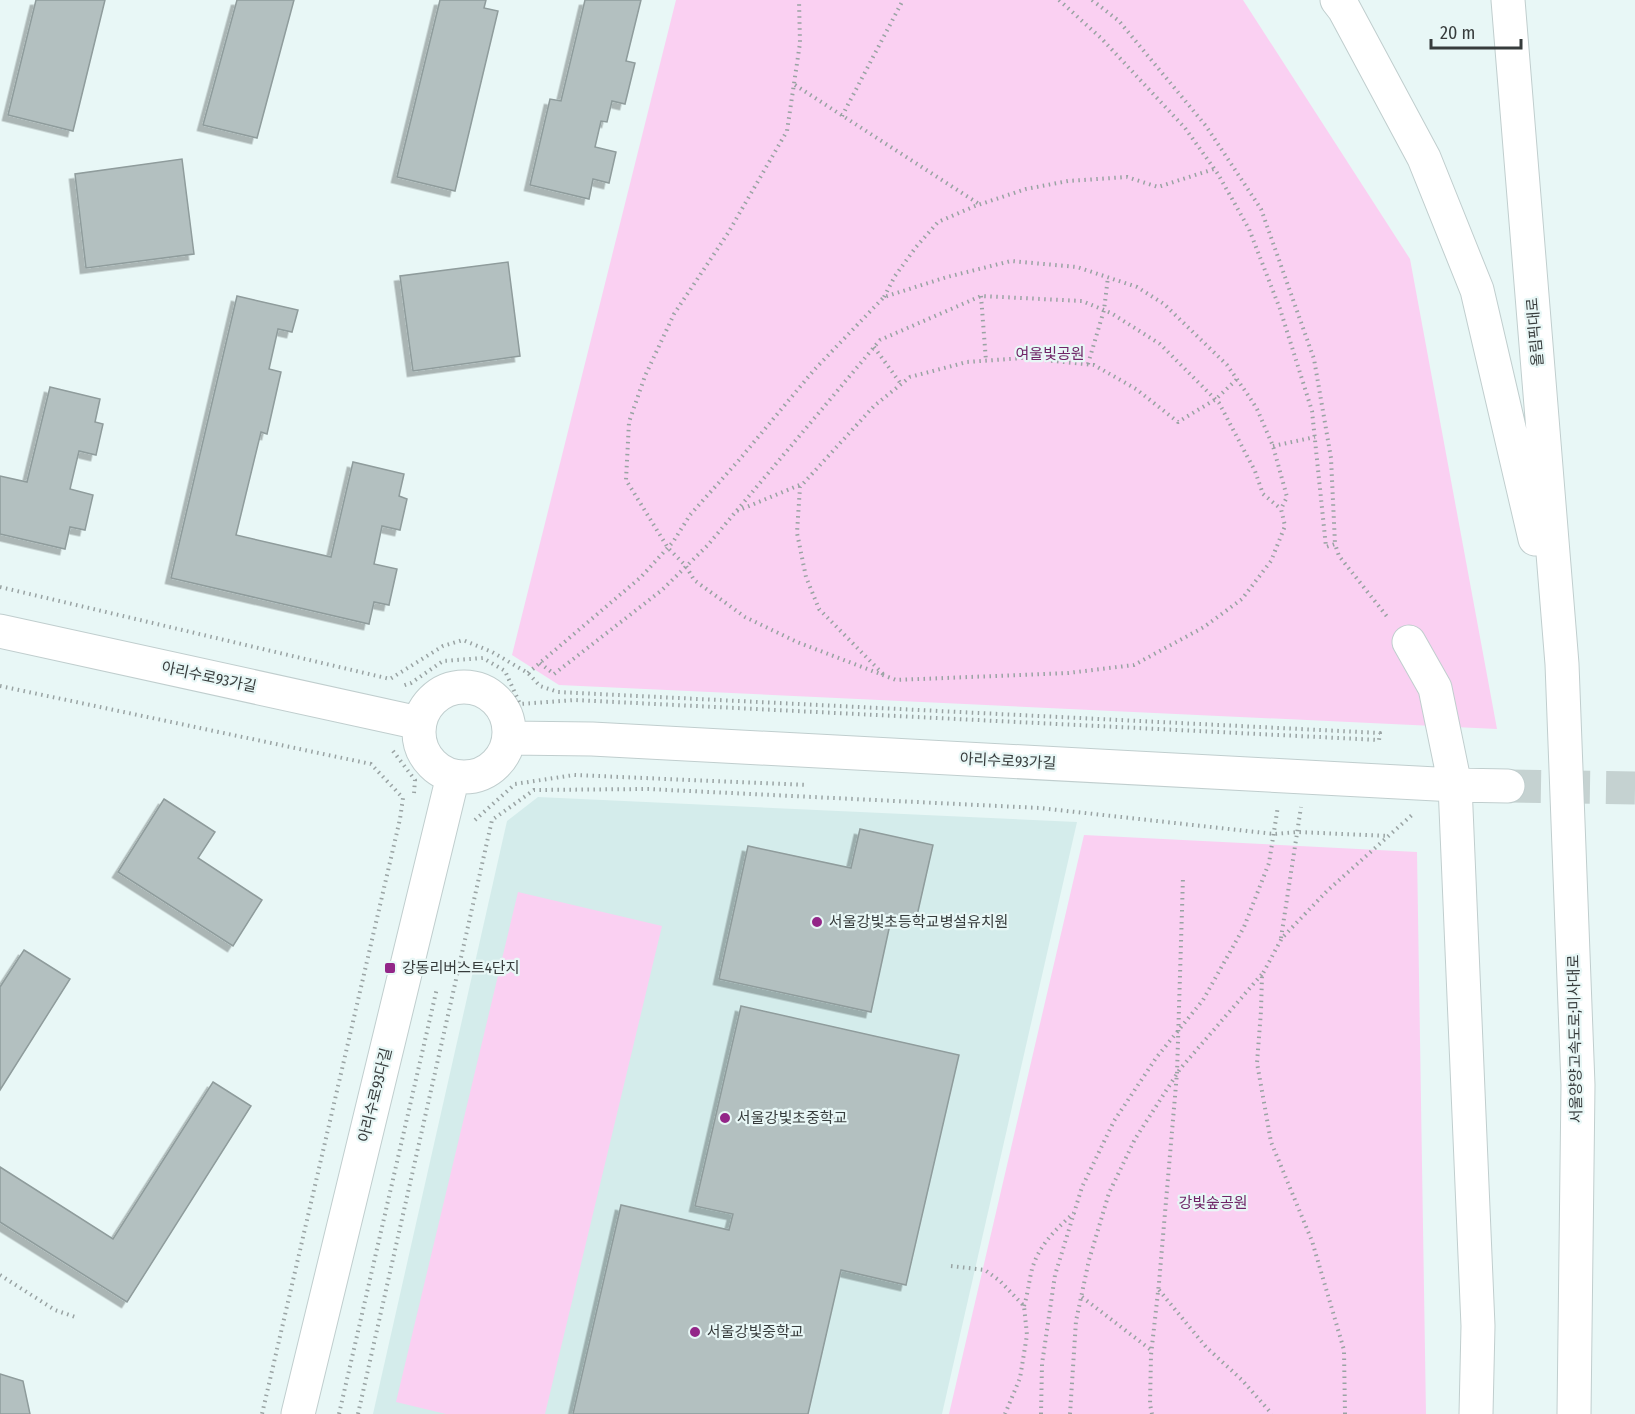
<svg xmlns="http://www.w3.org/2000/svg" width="1635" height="1414" viewBox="0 0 1635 1414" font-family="'Fira Sans Condensed','Noto Sans KR',sans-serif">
<defs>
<filter id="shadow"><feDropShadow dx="-5.5" dy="5.5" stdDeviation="0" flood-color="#0004"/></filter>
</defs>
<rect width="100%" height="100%" fill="#e8f7f6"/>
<!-- built -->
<path fill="#d4eceb" d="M 538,797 L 1077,822 L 942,1414 L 373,1414 L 507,821 Z"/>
<!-- green -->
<path fill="#fad0f2" d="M 676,0 L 1243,0 L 1410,259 L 1497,729 L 559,685 L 512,655 Z
M 1084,835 L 1417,852 L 1426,1414 L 949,1414 Z
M 518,892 L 662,926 L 545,1414 L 446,1414 L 396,1402 Z"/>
<!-- building -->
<path fill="#b3c0c0" stroke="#8f9c9c" stroke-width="1.5" filter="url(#shadow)" d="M 36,0 L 105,0 L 73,131 L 8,115 Z
M 237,0 L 294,0 L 257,138 L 203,125 Z
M 440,0 L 486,0 L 484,8 L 498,11 L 455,191 L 397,177 Z
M 585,0 L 641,0 L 626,61 L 635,63 L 625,104 L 612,101 L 607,122 L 601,121 L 595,147 L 616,152 L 609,183 L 593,179 L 589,199 L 530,185 L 550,99 L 561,101 Z
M 182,159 L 194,254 L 86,268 L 75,174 Z
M 508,262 L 520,356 L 413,371 L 400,276 Z
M 237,296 L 298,310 L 292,332 L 278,329 L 269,369 L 281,372 L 267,434 L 261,432 L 236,535 L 331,557 L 353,462 L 404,474 L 399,496 L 407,499 L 400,530 L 382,526 L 374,564 L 397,569 L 389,605 L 374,602 L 369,624 L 171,578 Z
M 50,387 L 100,399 L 95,422 L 103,424 L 96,455 L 79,451 L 70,489 L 93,495 L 85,530 L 70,527 L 65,549 L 0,534 L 0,476 L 27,482 Z
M 164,799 L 215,832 L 198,858 L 262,900 L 233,946 L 118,872 Z
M 860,829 L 933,845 L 916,920 L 892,915 L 871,1012 L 719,979 L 748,846 L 851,868 Z
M 24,950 L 70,979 L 0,1090 L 0,987 Z
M 741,1006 L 959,1055 L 906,1285 L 841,1270 L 808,1414 L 573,1414 L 621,1205 L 729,1230 L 733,1214 L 695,1206 Z
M 213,1082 L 251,1106 L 127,1302 L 0,1222 L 0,1167 L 113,1239 Z
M 0,1374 L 23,1381 L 30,1414 L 0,1414 Z"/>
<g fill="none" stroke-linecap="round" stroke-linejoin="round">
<!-- minor-tunnel -->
<path stroke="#c5d2d1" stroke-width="33" stroke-dasharray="33 16" stroke-linecap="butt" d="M 1508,786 L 1635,788"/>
<defs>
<path id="minor" d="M 0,631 L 419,723
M 1409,642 L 1435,688 L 1455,785 L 1478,1326 L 1476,1414
M419 732a45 45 0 1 1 90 0a45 45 0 1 1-90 0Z
M 509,738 L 592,739 L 1455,785 L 1508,786
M 298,1414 L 453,776"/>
<path id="highway" d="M 1337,0 L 1344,9 L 1424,158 L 1477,290 L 1535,539
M 1508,0 L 1562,664 L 1578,1085 L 1574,1414"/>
</defs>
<!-- minor casing -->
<use href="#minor" stroke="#c0cece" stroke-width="35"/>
<!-- highway casing -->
<use href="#highway" stroke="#c0cece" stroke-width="35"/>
<!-- path -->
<path stroke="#99a3a3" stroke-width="4" stroke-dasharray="1.5 4.5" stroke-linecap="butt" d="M 1059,0 L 1102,39 L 1185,128 L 1218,174 L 1249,229 L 1280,309 L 1312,411 L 1326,547 L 1335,544 L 1339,556 L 1389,619
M 1092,0 L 1119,21 L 1206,126 L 1261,209 L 1314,359 L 1331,458 L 1335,544
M 795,85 L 979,204
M 842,116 L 903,0
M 981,296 L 986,361
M 884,297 L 895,276 L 916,247 L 938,222 L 975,206 L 1026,189 L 1068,181 L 1127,177 L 1158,187 L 1214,169
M 874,347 L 901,384
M 1088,364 L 1104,310 L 1108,277
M 1273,446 L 1315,437
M 737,511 L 802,484
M 0,587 L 390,679 L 443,646 L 463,640 L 492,652 L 528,673 L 540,686 L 558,692 L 1380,733 L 1379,740 L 575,700 L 520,704 L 505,671 L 483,658 L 443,661 L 411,683 L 402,686
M 540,663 L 554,674 L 662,590 L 707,546 L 880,340 L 981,296 L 1082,301 L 1111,313 L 1160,344 L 1219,403 L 1255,471 L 1263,494 L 1281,509
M 528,673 L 641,577 L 673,542 L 690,515 L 739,460 L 814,370 L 884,297 L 947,277 L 1011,261 L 1077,267 L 1137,287 L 1164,304 L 1227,365 L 1248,395 L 1257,409 L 1273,446 L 1287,497 L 1281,509 L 1285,526 L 1271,561 L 1242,599 L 1204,627 L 1134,665 L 1068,673 L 896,680 L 797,642 L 745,617 L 694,580 L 686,566 L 668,548 L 626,480 L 629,422 L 645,376 L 674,314 L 728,233 L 787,131 L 800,43 L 799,0
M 883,674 L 819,609 L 806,577 L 797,533 L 800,487 L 874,406 L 910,377 L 967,362 L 1023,358 L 1094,365 L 1136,389 L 1178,422 L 1216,399 L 1237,379
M 0,686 L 371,764 L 403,798 L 400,819 L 262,1414
M 393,751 L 415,780 L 414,793
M 475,820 L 515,784 L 574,775 L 807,785
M 1281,938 L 1301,807
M 951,1266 L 985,1270 L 1000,1281 L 1024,1306 L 1027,1335 L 1020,1378 L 1005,1414
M 0,1275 L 55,1310 L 75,1317
M 1159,1290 L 1206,1347 L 1242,1380 L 1272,1414
M 1082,1297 L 1151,1350
M 1024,1306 C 1028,1293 1029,1281 1032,1269 C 1039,1245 1056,1229 1074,1213
M 339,1414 L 437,988
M 358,1414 L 492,820 L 534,790 L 648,789 L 1040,808 L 1274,834 L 1298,832 L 1389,836
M 1041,1414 L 1042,1364 L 1055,1275 L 1082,1187 L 1114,1121 L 1156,1058 L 1203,1000 L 1244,927 L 1269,863 L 1278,806
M 1070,1414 L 1076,1321 L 1089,1260 L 1109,1193 L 1135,1139 L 1180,1069 L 1262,974
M 1152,1414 L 1150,1404 L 1151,1355 L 1159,1283 L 1177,1073 L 1183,877
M 1345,1414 L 1344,1350 L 1312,1241 L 1271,1142 L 1257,1063 L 1261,1011 L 1262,975 L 1282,938 L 1327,891 L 1412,815"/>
<!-- minor -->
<use href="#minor" stroke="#fff" stroke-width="33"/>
<!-- highway -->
<use href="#highway" stroke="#fff" stroke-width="33"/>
</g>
<!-- markers -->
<g fill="#932688" stroke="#e8f7f6" stroke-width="2">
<circle cx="817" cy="922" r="6"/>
<rect x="384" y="962" width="12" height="12" rx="3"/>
<circle cx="725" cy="1118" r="6"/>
<circle cx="695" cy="1332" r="6"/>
</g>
<g text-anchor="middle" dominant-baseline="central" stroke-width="4.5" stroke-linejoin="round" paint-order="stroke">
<!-- street labels -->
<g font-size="15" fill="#373c3c" stroke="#e8f7f6">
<text transform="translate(1535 332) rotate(-95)">올림픽대로</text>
<text transform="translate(209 677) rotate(12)">아리수로93가길</text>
<text transform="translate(1008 761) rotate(3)">아리수로93가길</text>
<text transform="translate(1575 1039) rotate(-91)">서울양양고속도로;미사대로</text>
<text transform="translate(375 1095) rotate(-76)">아리수로93다길</text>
</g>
<!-- park labels -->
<g font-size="15" fill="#6f2567" stroke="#e8f7f6">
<text x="1050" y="354">여울빛공원</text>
<text x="1213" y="1203">강빛숲공원</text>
</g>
<!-- poi labels -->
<g font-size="15" fill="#373c3c" stroke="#e8f7f6" text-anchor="start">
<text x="829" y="922">서울강빛초등학교병설유치원</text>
<text x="402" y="968">강동리버스트4단지</text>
<text x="737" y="1118">서울강빛초중학교</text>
<text x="707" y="1332">서울강빛중학교</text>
</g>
</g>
<!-- scale -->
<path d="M1431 39v9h90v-9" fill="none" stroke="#373c3c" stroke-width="3"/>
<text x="1440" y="39" font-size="18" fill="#373c3c" stroke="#e8f7f6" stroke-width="4.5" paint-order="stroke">20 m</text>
</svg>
